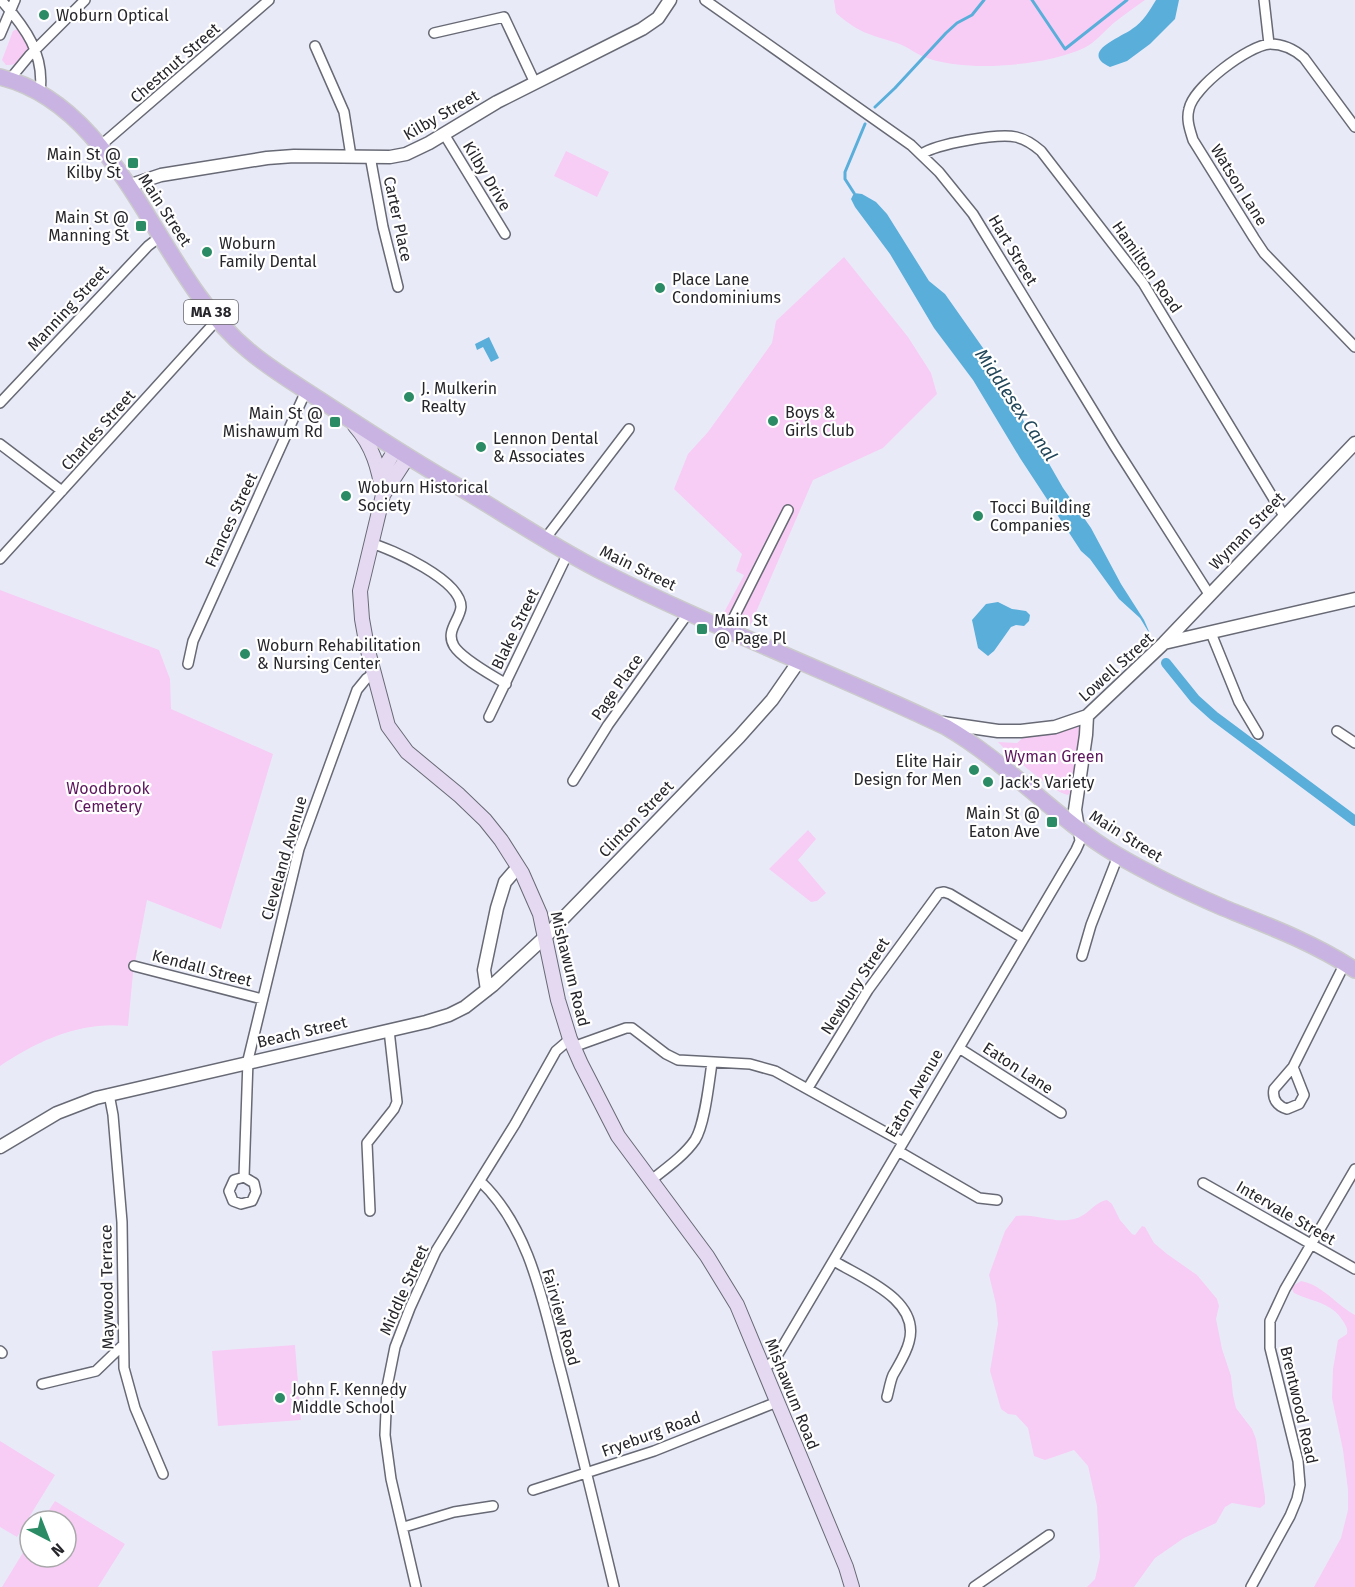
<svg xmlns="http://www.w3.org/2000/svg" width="1355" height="1587" viewBox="0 0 1355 1587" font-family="'Fira Sans',sans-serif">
<rect width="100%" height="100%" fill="#e9eaf8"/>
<!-- green -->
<path fill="#f7cdf5" d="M 834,0 L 1145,0 C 1135,7 1125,14 1115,22 C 1105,30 1095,43 1084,48 C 1045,66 970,72 930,59 C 918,56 909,47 897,43 C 869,34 860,34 836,13 Z
M 17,29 L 20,30 L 31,47 C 26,59 18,66 6,65 L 2,60 L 13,31 Z
M 566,151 L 609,172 L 597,197 L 554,176 Z
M 844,257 L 908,337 L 931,373 L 937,394 L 883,448 L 813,480 L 750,626 L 720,620 L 744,575 L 736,571 L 742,554 L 674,489 L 688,454 L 708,432 L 772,343 L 776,321 Z
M 0,590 L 159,650 L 170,679 L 171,709 L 273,754 L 221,929 L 147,900 L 133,973 L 128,1026 C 82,1021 38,1040 0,1066 Z
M 1077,726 L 1082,728 L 1075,786 L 1068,795 C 1054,793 1009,754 998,742 L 1017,743 L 1027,734 Z
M 808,830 L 816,839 L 798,860 L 826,893 L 817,901 L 811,902 L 769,869 Z
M 1107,1200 L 1112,1204 L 1120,1220 L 1132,1234 L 1135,1235 L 1142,1226 L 1145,1227 L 1154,1243 L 1167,1254 L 1197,1275 L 1217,1299 L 1219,1306 L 1216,1319 L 1222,1349 L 1231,1376 L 1233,1395 L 1236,1408 L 1252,1429 L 1256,1439 L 1265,1497 L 1265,1504 L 1260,1508 L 1232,1503 L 1225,1507 L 1216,1523 L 1184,1538 L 1155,1558 L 1134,1587 L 1087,1587 L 1095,1579 L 1100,1558 L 1097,1506 L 1088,1466 L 1074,1450 L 1045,1460 L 1034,1456 L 1028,1428 L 1016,1415 L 1008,1414 L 1001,1409 L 990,1371 L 998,1324 L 996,1304 L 989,1275 L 1005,1231 L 1016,1216 C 1035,1213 1054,1224 1074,1219 C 1088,1216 1094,1202 1107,1200 Z
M 1301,1281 C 1323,1285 1336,1305 1355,1315 L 1355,1587 L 1314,1587 L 1341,1538 L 1348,1510 L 1348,1490 L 1343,1450 L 1332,1398 L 1333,1369 L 1338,1340 L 1347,1334 C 1348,1328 1346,1326 1343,1321 C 1332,1302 1312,1302 1294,1293 L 1291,1287 Z
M 295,1345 L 301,1420 L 218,1426 L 212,1351 Z
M 0,1441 L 55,1475 L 17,1537 L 0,1527 Z
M 55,1501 L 125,1544 L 98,1587 L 2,1587 L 30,1541 L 30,1557 L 66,1557 L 66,1521 L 42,1521 Z"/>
<!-- water -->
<path fill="#59aeda" d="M 1156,0 L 1179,0 L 1175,19 L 1150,44 L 1127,61 L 1110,67 C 1078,52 1122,37 1132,29 C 1143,22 1150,10 1156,0 Z
M 854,193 L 862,194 L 876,202 L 887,214 L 929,281 L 945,294 L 1002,375 L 1032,439 L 1040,448 L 1063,488 L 1091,528 L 1121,584 L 1144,620 L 1151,636 L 1140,618 L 1119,599 L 1090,559 L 1081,551 L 1020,458 L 973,380 L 934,328 L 890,254 L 855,207 L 851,199 Z
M 489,337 L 499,358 L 491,362 L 483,347 L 477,350 L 475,344 Z
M 998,602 L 1012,609 L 1026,611 L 1030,615 L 1029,621 L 1024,626 L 1016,625 L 1011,627 L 994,651 L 988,656 L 978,648 L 972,620 L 986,604 Z"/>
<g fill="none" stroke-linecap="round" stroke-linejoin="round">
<!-- stream -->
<path stroke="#59aeda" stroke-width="3" d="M 1032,0 L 1065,49 L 1127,0
M 875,107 L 895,88 L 946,33 L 957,23 L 972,15 L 984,0
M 854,193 L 845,179 L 845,172 L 865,124"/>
<!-- canal -->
<path stroke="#59aeda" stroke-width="10" d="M 1166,663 L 1195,699 L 1214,716 L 1355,821"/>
<defs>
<path id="minor" d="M 1,0 C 25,27 45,54 40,92
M 705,0 L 911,145 L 939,172 L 973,214 L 1114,445 L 1209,594
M 1264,0 L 1269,44
M 434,33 L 504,17 L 535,83
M 0,35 L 15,0
M 315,46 L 344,112 L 351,156
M 10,79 L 29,56 L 85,0
M 1355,127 L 1304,58 C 1294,49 1284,44 1270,44 C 1249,45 1193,87 1189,109 C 1186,120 1190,130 1193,140 L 1254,238 L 1264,253 L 1355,347
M 444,134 L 505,234
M 100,146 L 269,0
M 922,154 C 936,144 998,133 1016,137 C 1025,139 1033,144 1041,151 L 1143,283 L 1284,516
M 370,156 L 383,227 L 398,287
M 0,403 L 148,246 L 161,236
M 0,444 L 62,491
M 545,539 L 629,429
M 370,543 C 392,549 461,580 461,607 C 460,620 445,631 454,646 C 462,659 492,675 506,684
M 0,559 L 217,320
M 728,629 L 788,510
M 1211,633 L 1239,702 L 1258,734
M 188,664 L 193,641 L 306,391
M 489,717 L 568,553
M 1337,731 L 1355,743
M 573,781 L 608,725 L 689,612
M 1082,956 L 1091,925 L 1118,856
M 134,966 L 262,999
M 573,1047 L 626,1028 L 632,1028 L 666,1054 L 678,1060 L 750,1064 L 775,1071 L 903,1142
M 959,1048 L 1061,1113
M 1293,1067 L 1304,1095 L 1299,1104 L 1287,1109 C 1277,1106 1272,1099 1274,1089 L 1293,1067 L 1345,963
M 808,1088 L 868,990 L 939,893 L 944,892 L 950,894 L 1023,938
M 109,1094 L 113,1115 L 122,1222 L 124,1368 L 135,1408 L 163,1474
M 898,1151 L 979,1198 L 997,1200
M 244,1177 L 254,1183 L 256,1192 L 252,1201 L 241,1204 L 233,1201 L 229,1191 L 234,1180 L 244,1177 L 248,1060 L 299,849 L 357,690 L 366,679 L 373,674
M 480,1181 C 532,1230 544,1309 562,1375 C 580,1445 597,1516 614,1587
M 650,1181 C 665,1169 684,1156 695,1140 C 705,1124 709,1082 712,1063
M 1203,1183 L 1355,1269
M 370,1211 L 367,1143 L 394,1109 L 397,1102 L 389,1030
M 834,1261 C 862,1278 921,1300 909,1342 C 906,1354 899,1364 893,1375 C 890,1382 889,1390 887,1397
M 0,1351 L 2,1353
M 764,1368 L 774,1361 L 1076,850 L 1080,841 L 1078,828
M 42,1384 L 96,1371 L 123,1345
M 533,1490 L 654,1451 L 777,1402
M 404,1527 L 454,1512 L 493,1506
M 416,1587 L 391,1479 L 385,1435 L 387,1387 L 395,1347 L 410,1308 L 436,1251 L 515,1124 L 556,1051 L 570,1039
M 974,1587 L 1049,1535
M 1251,1587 L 1290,1516 L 1297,1499 L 1300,1485 L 1298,1461 L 1270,1348 L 1270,1321 L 1285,1289 L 1355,1169"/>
<path id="tertiary" d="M 128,186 L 161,175 L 267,158 L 294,156 L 390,157 L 406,154 L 429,143 L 497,102 L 642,29 L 658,18 L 670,0
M 1164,643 L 1355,599
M 943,723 L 998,731 L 1021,731 L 1055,727 L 1087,716 L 1164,643 L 1355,443
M 1078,828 L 1075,810 L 1086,735 L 1087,716
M 487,990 L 484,970 L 497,908 L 505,882 L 518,867
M 0,1147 L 57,1113 L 96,1098 L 426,1022 L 449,1015 L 465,1007 L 493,985 L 546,936 L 739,737 L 772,700 L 799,661"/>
<path id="secondary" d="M 355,426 C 373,446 379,469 383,495
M 407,458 L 383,495 L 360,591 L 362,619 L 367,647 L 388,726 L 407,752 L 459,795 L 485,820 L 501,840 L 522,873 L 540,914 L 558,1000 L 570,1039 L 581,1064 L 618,1136 L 707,1256 L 737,1305 L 846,1567 L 852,1587
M 380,475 L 395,450"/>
<path id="primary" d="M 0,77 C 123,107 157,276 248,350 C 270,369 296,384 320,400 C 360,426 399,452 440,476 C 493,506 543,541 597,569 C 711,627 831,672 946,727 C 1008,763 1056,819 1117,855 C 1151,875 1187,892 1224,908 C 1269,926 1314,943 1355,970"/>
</defs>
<!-- minor casing -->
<use href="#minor" stroke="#676974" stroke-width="12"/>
<!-- tertiary casing -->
<use href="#tertiary" stroke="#676974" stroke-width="15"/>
<!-- secondary casing -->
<use href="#secondary" stroke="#676974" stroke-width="16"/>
<!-- primary casing -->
<use href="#primary" stroke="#cbcbcc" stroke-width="18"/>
<!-- minor -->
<use href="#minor" stroke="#fff" stroke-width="9"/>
<!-- tertiary -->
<use href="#tertiary" stroke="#fff" stroke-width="12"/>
<!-- secondary -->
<use href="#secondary" stroke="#e4d9f1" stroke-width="14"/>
<!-- primary -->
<use href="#primary" stroke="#c8b3e2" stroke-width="15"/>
</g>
<!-- markers -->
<g fill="#2a8b65" stroke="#fff" stroke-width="2">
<circle cx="44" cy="15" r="6"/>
<rect x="127" y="157" width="12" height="12" rx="3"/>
<rect x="135" y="220" width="12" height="12" rx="3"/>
<circle cx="207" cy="252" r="6"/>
<circle cx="660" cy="288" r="6"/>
<circle cx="409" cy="397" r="6"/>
<circle cx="773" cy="421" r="6"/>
<rect x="329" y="416" width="12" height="12" rx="3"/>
<circle cx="481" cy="447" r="6"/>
<circle cx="346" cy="496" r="6"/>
<circle cx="978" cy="516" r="6"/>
<rect x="696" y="623" width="12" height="12" rx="3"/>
<circle cx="245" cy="654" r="6"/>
<circle cx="974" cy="770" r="6"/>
<circle cx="988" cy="782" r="6"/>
<rect x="1046" y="816" width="12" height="12" rx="3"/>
<circle cx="280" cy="1398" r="6"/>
</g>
<g text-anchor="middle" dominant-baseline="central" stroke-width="4.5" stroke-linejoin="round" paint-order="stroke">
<!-- shield labels -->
<rect fill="#fff" stroke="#67676b" stroke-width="1.5" x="184" y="300" width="54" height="24" rx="4.5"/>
<g font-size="15" font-weight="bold" fill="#26262b">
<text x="211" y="312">MA 38</text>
</g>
<!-- poi labels -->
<g font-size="16" fill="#26262b" stroke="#fff" text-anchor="start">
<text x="56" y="15">Woburn Optical</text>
<text x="121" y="154" text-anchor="end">Main St @<tspan x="121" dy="18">Kilby St</tspan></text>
<text x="129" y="217" text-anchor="end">Main St @<tspan x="129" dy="18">Manning St</tspan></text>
<text x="219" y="243">Woburn<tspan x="219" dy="18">Family Dental</tspan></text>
<text x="672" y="279">Place Lane<tspan x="672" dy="18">Condominiums</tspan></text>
<text x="421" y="388">J. Mulkerin<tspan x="421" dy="18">Realty</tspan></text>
<text x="785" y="412">Boys &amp;<tspan x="785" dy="18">Girls Club</tspan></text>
<text x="323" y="413" text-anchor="end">Main St @<tspan x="323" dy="18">Mishawum Rd</tspan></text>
<text x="493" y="438">Lennon Dental<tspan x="493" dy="18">&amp; Associates</tspan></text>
<text x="358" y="487">Woburn Historical<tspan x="358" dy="18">Society</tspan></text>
<text x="990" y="507">Tocci Building<tspan x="990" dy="18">Companies</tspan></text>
<text x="714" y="620">Main St<tspan x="714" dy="18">@ Page Pl</tspan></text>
<text x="257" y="645">Woburn Rehabilitation<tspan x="257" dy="18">&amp; Nursing Center</tspan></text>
<text x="962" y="761" text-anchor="end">Elite Hair<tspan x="962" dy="18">Design for Men</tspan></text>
<text x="1000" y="782">Jack's Variety</text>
<text x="1040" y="813" text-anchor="end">Main St @<tspan x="1040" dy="18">Eaton Ave</tspan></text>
<text x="292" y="1389">John F. Kennedy<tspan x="292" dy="18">Middle School</tspan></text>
</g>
<!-- street labels -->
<g font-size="16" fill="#26262b" stroke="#fff">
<text transform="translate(175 63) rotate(-41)">Chestnut Street</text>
<text transform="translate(441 115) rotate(-30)">Kilby Street</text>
<text transform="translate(487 176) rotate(59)">Kilby Drive</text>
<text transform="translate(1239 185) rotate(58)">Watson Lane</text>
<text transform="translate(165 210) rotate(57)">Main Street</text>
<text transform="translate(398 219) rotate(78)">Carter Place</text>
<text transform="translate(1013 250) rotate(59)">Hart Street</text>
<text transform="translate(1147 267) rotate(55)">Hamilton Road</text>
<text transform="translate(68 308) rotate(-47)">Manning Street</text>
<text transform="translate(98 430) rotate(-48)">Charles Street</text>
<text transform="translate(231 520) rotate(-65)">Frances Street</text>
<text transform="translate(1247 531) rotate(-46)">Wyman Street</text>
<text transform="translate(638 568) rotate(26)">Main Street</text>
<text transform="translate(515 629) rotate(-64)">Blake Street</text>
<text transform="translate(1116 667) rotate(-42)">Lowell Street</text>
<text transform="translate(617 687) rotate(-55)">Page Place</text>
<text transform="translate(636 819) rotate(-46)">Clinton Street</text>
<text transform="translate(1126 836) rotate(32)">Main Street</text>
<text transform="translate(284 858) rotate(-74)">Cleveland Avenue</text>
<text transform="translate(202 968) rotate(15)">Kendall Street</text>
<text transform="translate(570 969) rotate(76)">Mishawum Road</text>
<text transform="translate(855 986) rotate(-57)">Newbury Street</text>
<text transform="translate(302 1032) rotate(-13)">Beach Street</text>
<text transform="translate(1018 1068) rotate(33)">Eaton Lane</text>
<text transform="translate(914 1093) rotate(-60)">Eaton Avenue</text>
<text transform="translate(1286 1213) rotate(30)">Intervale Street</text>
<text transform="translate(107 1287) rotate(-91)">Maywood Terrace</text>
<text transform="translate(404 1290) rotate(-66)">Middle Street</text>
<text transform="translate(561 1317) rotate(74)">Fairview Road</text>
<text transform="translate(792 1394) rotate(68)">Mishawum Road</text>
<text transform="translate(1299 1405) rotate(77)">Brentwood Road</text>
<text transform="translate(651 1434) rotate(-20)">Fryeburg Road</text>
</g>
<!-- park labels -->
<g font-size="16" fill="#5d165d" stroke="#fff">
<text x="1054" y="756">Wyman Green</text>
<text x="108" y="788">Woodbrook<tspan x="108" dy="18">Cemetery</tspan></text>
</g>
<!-- water labels -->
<g font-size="18" font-style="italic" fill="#214659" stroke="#fff">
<text transform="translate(1016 405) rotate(56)">Middlesex Canal</text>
</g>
</g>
<!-- north arrow -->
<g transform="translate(48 1539) rotate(138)"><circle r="28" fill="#ffffff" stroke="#a8a8aa" stroke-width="1.5"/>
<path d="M0-4.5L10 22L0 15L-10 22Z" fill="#2a8b65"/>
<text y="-9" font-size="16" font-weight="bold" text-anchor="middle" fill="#26262b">N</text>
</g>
</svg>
